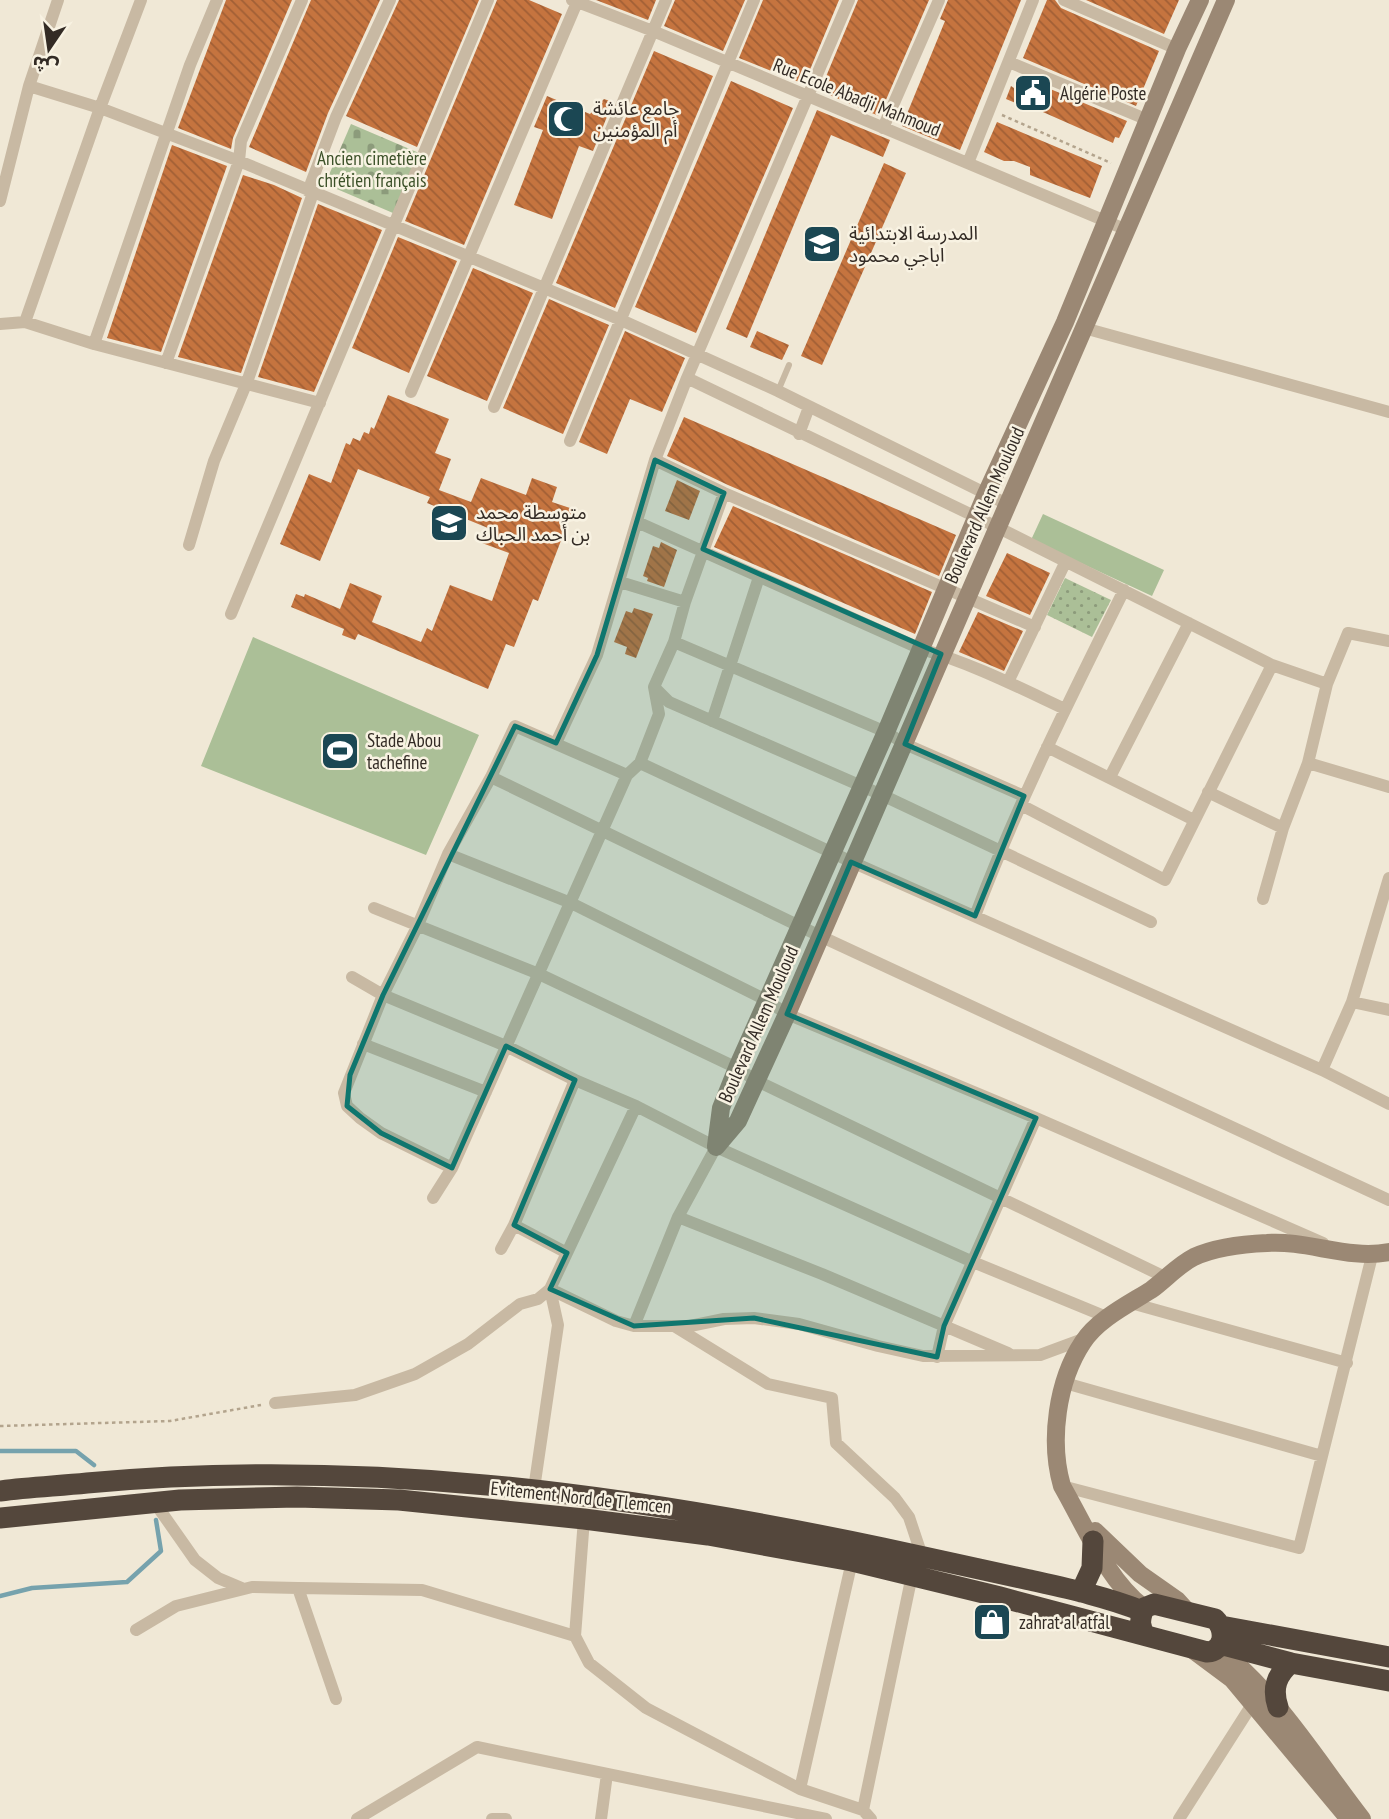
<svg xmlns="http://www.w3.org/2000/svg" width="1389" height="1819" viewBox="0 0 1389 1819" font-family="'PT Sans Narrow','Noto Sans Arabic',sans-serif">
<defs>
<pattern id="green-dots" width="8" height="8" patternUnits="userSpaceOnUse" patternTransform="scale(1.75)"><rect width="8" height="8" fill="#abbf97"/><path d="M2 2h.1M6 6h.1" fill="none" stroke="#8c9b7b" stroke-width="1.8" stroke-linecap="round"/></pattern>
<pattern id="cemetery-stones" width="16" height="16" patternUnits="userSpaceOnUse" patternTransform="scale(1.75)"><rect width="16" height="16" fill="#abbf97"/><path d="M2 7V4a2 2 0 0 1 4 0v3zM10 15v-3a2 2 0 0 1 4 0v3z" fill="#8c9b7b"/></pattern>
<pattern id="building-back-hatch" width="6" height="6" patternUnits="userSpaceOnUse" patternTransform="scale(1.75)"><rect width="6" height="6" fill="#c5743f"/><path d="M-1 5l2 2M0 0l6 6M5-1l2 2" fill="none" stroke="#a15f35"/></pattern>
</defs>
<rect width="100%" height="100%" fill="#f0e8d6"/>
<!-- green -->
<path fill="url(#green-dots)" d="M 1065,578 L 1111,600 L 1092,637 L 1047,615 Z"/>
<!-- cemetery -->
<path fill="url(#cemetery-stones)" d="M 351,124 L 419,153 L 393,213 L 325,184 Z"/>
<!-- pitch -->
<path fill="#abbf97" d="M 1043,514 L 1164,570 L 1152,596 L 1031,540 Z
M 253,637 L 479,735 L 426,855 L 201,766 Z"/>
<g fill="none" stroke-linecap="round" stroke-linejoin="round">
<!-- stream -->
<path stroke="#76a2ad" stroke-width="4.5" d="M 0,1451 L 76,1451 L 94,1465
M 0,1596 L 32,1588 L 127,1582 L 161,1551 L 156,1520"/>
</g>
<!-- building -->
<path fill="url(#building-back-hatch)" d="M 226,0 L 292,0 L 233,138 L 231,149 L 178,128 Z
M 311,0 L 380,0 L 328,113 L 306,172 L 249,147 Z
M 399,0 L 479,0 L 417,147 L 346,116 Z
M 497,0 L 529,0 L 562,14 L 464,245 L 405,221 Z
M 596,0 L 656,0 L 648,20 Z
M 675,0 L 745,0 L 723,51 L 664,26 Z
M 763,0 L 839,0 L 804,84 L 739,58 Z
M 858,0 L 929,0 L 879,116 L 820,91 Z
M 948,0 L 1021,0 L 960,150 L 902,126 L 945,21 L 940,19 Z
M 1047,0 L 1055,0 L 1061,8 L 1159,51 L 1136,106 L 1023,58 Z
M 1086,0 L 1179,0 L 1164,34 Z
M 654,51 L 713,76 L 615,308 L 556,283 Z
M 1019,76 L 1127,121 L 1119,138 L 1115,137 L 1113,143 L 1027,105 L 1025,107 L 1006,99 L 1011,86 L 1014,88 Z
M 731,81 L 793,108 L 696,333 L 635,307 Z
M 547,96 L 590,114 L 604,99 L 613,102 L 593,151 L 579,146 L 552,219 L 514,205 L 543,130 L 534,127 Z
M 817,110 L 890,140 L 883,157 L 831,135 L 747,338 L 726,329 Z
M 997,122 L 1102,166 L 1090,198 L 1030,175 L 1030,167 L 1014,161 L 1004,161 L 984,152 Z
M 172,145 L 227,166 L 161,352 L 107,338 Z
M 884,163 L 906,173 L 822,365 L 801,356 Z
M 243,175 L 274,185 L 302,198 L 241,373 L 178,357 Z
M 318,204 L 382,230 L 314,392 L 258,377 Z
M 398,237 L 457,261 L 409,373 L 352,348 Z
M 473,268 L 533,293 L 487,401 L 427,376 Z
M 549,299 L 609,325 L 563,434 L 503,408 Z
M 625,331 L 685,358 L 662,412 L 630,399 L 607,454 L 579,442 Z
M 757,331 L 789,345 L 782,360 L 750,347 Z
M 388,395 L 449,419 L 435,453 L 451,459 L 439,490 L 471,502 L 481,478 L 526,495 L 532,478 L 557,487 L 552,502 L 573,509 L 538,601 L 533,599 L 514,647 L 506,644 L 488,689 L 358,634 L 355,640 L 342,635 L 344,629 L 291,607 L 296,594 L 304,597 L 305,594 L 340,609 L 350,583 L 382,596 L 372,622 L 421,642 L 427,628 L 432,631 L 450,585 L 492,601 L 509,553 L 482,543 L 488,528 L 427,503 L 430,497 L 358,469 L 320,561 L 280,544 L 309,474 L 331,483 L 346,443 L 350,445 L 353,438 L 360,441 L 364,432 L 369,434 L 371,427 L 374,429 Z
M 684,417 L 956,535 L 939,576 L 728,485 L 667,456 Z
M 677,480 L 700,491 L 689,520 L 665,511 Z
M 733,506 L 932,592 L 915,634 L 714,547 Z
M 661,542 L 677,550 L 664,587 L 647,581 L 648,578 L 643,576 L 653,546 L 659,548 Z
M 1007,553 L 1050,573 L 1030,615 L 986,596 Z
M 634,608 L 653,614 L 636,658 L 625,654 L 627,647 L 614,642 L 626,611 L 632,613 Z
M 978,612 L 1023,631 L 1004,671 L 959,652 Z"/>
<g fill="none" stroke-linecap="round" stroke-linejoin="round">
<!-- path -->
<path stroke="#b3a48d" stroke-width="2.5" stroke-dasharray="3.5 3.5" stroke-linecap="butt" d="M 1002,115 L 1111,163
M 0,1426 L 170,1421 L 261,1405"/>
<!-- lane -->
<path stroke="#c8b9a3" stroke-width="6" d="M 778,391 L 789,365"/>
<!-- street -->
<path stroke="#c8b9a3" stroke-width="12" d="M 572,0 L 653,31 L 1127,230
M 1064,0 L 1177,49
M 1009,62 L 1148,120
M 29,86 L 100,108 L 239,161 L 621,320 L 778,391 L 1007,504
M 883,128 L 939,0
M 968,163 L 1033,0
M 308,191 L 336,117 L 390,0
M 0,201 L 29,86 L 58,0
M 25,322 L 100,108 L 141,0
M 0,324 L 25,322 L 94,344 L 320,403
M 1084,328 L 1389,412
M 94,344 L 190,65 L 217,0
M 166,363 L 239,161 L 241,141 L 302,0
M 687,378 L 997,527 L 1272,665 L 1165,880 L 1021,805
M 411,392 L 578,0
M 494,407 L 666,0
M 799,434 L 809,407
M 570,441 L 754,0
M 655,460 L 724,493 L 1035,627
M 637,522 L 921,649 C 971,663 1018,687 1065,709
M 189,545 L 214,461 L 247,382 L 313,193
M 620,582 L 685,602
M 231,614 L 488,0
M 674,642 L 886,732 L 905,744 L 1024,796
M 1272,665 L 1327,684
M 1008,682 L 1065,563
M 654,687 L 669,702 L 882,795 L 1151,922
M 712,721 L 759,577
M 556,743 L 597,655 L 655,460 L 687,378 L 849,0
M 1047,747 L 1194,820
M 640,763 L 852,862 L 1322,1070 L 1389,1104
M 1308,763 L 1389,787
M 491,777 L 820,936 L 1389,1200
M 1110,777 L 1189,623
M 1208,792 L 1283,828
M 448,854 L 571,903 L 766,1000 L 787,1014 L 1036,1118 L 1323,1243
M 1263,899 L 1283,828 L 1308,763 L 1327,684 L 1348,633 L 1389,641
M 374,908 L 539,974 L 737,1068 L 755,1080 L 1167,1278
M 975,916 C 1017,804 1071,697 1124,590
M 352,977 L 383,995 L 506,1046 L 575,1080 L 636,1106 L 716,1147 L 973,1262 L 1109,1318
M 1352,1002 L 1389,1010
M 363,1044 L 486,1092
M 1322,1070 L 1352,1002 L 1389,878
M 452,1168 L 381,1133 L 360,1118 L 347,1106 L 344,1093 L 383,995 L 418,925 L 448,854 L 491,777 L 515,726 L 627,775
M 433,1198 L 452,1168 L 627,775 L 640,763 L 659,714 L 654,687 L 674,642 L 685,602 L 724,493
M 678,1217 L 822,1274 L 1008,1353
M 514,1225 L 567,1253
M 501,1249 L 514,1225 L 575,1080
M 550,1289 L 616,1321 L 634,1326 L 690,1326 L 724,1319 L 754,1318 L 799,1324 L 878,1346 L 923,1356 L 1040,1355 L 1086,1338
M 1131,1303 L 1347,1363
M 634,1326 L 678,1217 L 716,1147
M 674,1326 L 768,1384 L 832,1398 L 836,1443 L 895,1498 L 909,1517 L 922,1556
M 937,1357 L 944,1326 L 1036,1118
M 1065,1383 L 1322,1456
M 275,1403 L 355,1395 L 415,1374 L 468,1344 L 520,1304 L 538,1299 L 550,1289 L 636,1106
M 1062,1486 L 1299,1548 L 1372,1256
M 534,1489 L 558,1325 L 550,1289
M 155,1503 L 195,1560 L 218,1578 L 244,1589
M 584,1519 L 575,1636 L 589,1663 L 646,1708 L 800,1789 L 863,1810 L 871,1819
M 298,1588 L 336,1699
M 136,1630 L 176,1606 L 252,1587 L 298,1588 L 422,1590 L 575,1636
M 800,1789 L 852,1561
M 863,1810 L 912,1575
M 357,1819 L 477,1747 L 826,1819
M 492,1819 L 506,1819
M 601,1819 L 607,1774
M 1179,1819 L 1253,1703"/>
<!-- secondary -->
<path stroke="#9b8874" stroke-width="18" d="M 716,1146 L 721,1108 L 737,1068 L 886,732 L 986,494 L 1065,322 L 1177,49 L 1200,0
M 716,1147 L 738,1121 L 787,1014 L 1226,0
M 1095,1531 L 1140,1574 L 1177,1600 L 1187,1611
M 1144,1608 C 1107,1580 1085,1526 1062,1486 C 1049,1441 1057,1381 1083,1342 C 1098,1319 1129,1304 1151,1290 C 1165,1280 1178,1265 1194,1257 C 1216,1247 1243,1244 1267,1243 C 1308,1240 1348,1260 1389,1252
M 1218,1648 C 1277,1694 1317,1761 1362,1819
M 1193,1650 L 1232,1679 L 1349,1819"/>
<!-- highway -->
<path stroke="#54473c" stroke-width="21" d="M 0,1491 C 29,1487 58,1486 87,1483 C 359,1458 617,1492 883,1548 C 930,1558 978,1569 1025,1579 C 1065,1588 1104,1596 1142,1611
M 0,1518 L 180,1500 L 297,1497 L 399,1500 L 584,1519 L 708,1535 L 852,1561 L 1000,1597 L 1207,1652 C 1225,1651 1226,1630 1215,1619 L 1154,1604 L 1144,1608 C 1140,1618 1138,1628 1147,1636
M 1081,1592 L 1092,1568 L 1093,1541
M 1221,1626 L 1389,1657
M 1220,1644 L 1291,1663 L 1389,1681
M 1278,1707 C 1272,1689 1276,1675 1291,1663"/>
</g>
<!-- marked area -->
<path fill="#0f766e" fill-opacity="0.2" stroke="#0f766e" stroke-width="5" stroke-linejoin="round" d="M 655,460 L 724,493 L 703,549 L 941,654 L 905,744 L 1024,796 L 975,916 L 851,862 L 787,1014 L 1036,1118 L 944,1326 L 937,1357 L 754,1318 L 634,1326 L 550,1289 L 567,1253 L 514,1225 L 575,1080 L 506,1046 L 452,1168 L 381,1133 L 347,1106 L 350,1075 L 383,995 L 515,726 L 556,743 L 597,655 Z"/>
<!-- icons -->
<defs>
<symbol id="civic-square" viewBox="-11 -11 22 22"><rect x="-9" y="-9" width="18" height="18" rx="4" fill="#1b4753" stroke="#f8f2e2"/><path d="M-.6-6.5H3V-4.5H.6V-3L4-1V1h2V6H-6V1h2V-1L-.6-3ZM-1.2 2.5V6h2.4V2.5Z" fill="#fff"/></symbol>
<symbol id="mosque-square" viewBox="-11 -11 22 22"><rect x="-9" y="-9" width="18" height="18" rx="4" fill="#1b4753" stroke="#f8f2e2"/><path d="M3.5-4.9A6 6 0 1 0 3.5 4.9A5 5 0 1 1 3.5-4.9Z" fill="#fff"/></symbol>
<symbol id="school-square" viewBox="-11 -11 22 22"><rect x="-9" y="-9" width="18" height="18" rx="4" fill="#1b4753" stroke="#f8f2e2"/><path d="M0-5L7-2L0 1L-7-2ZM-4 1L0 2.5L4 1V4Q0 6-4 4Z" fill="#fff"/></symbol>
<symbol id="stadium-square" viewBox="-11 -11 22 22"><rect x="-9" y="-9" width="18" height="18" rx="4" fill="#1b4753" stroke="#f8f2e2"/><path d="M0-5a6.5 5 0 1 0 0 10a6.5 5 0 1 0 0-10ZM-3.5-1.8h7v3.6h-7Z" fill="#fff"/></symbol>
<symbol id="shop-square" viewBox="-11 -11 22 22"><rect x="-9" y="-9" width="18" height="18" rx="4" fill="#1b4753" stroke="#f8f2e2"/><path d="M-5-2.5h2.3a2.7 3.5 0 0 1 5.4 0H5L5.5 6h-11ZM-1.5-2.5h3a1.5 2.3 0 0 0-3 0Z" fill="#fff"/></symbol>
</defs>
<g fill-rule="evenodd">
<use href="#civic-square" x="1011" y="71" width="44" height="44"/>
<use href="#mosque-square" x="544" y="97" width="44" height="44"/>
<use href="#school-square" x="800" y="222" width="44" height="44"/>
<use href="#school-square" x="427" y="501" width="44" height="44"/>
<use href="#stadium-square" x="318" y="729" width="44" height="44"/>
<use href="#shop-square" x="970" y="1600" width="44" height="44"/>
</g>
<g text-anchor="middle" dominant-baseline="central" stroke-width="5" stroke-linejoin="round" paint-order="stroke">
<!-- poi labels -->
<g font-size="19" fill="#332b25" stroke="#f8f2e2" text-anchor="start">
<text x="1060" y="93">Algérie Poste</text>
<text x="593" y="108">جامع عائشة<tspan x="593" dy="22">أم المؤمنين</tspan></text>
<text x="849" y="233">المدرسة الابتدائية<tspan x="849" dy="22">اباجي محمود</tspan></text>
<text x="476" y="512">متوسطة محمد<tspan x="476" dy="22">بن أحمد الحباك</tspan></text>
<text x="367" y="740">Stade Abou<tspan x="367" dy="22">tachefine</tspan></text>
<text x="1019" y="1622">zahrat al atfal</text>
</g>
<!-- street labels -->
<g font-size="19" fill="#332b25" stroke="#f8f2e2">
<text transform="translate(857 97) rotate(22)">Rue Ecole Abadji Mahmoud</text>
<text transform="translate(984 505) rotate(-66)">Boulevard Allem Mouloud</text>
<text transform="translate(758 1024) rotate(-66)">Boulevard Allem Mouloud</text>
<text transform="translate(581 1497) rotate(6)">Evitement Nord de Tlemcen</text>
</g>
<!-- park labels -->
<g font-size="19" fill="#3c5129" stroke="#f8f2e2">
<text x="372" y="158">Ancien cimetière<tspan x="372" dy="22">chrétien français</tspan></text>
</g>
</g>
<!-- north arrow -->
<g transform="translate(49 49) rotate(193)" stroke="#f8f2e2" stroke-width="5" paint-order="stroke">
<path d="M0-5L12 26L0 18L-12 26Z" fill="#332b25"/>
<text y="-10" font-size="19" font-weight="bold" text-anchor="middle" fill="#332b25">ش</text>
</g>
</svg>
